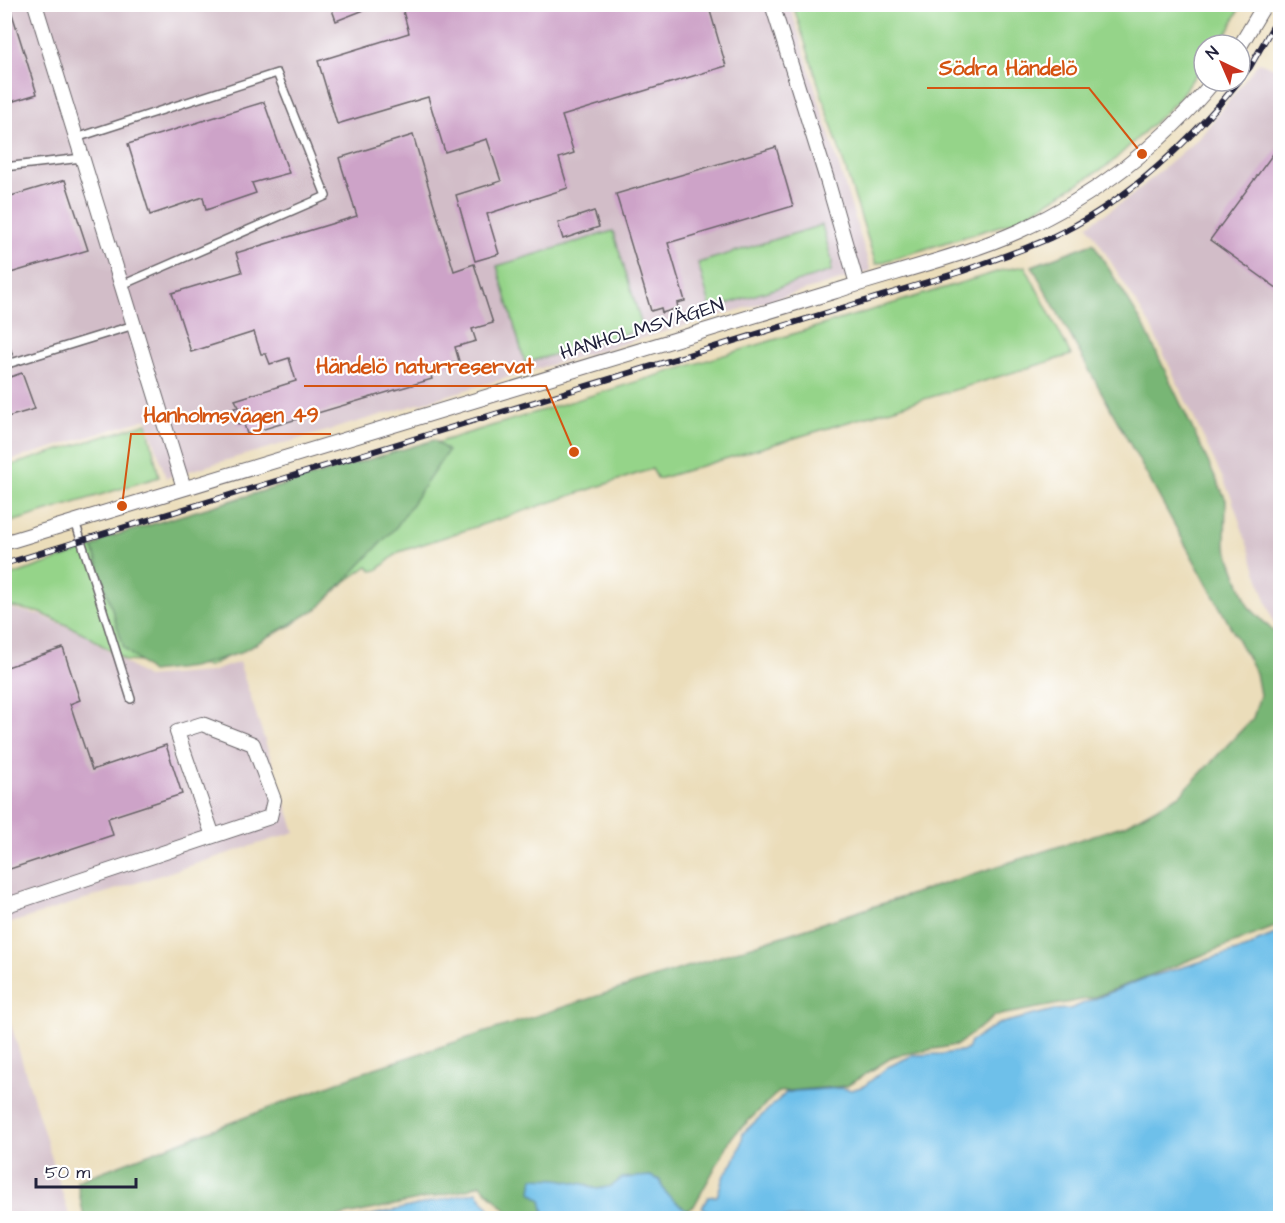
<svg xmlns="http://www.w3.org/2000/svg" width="1285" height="1223" viewBox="0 0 1285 1223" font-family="'Architects Daughter',sans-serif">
<rect width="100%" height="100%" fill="#fff"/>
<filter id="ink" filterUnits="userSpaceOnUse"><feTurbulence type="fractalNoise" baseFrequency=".0167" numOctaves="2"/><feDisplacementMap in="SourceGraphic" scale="12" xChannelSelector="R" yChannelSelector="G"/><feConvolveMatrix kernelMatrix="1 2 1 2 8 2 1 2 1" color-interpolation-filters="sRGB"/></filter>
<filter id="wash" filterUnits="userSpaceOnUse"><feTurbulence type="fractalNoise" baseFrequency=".008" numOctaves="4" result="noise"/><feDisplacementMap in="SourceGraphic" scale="24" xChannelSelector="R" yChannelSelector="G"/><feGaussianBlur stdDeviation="1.35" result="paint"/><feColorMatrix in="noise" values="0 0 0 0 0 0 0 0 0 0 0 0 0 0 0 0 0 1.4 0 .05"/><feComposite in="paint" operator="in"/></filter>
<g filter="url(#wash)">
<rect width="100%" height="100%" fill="#ebddba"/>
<!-- industrial -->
<path fill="#d2bdc8" d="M 4,5 L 790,5 L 871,271 L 166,478 L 147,419 L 5,462 Z
M 1259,62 L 1280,70 L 1280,629 L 1274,624 L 1231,496 L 1150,325 L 1088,225 L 1130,197 L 1201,136 Z
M 13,609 L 41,615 L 83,634 L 146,677 L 211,672 L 239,662 L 295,832 L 5,925 L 4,610 Z
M 4,1005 L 5,1005 L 70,1218 L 5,1218 Z"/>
<!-- green -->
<path fill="#95d489" stroke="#5c7b62" stroke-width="1.5" d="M 793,5 L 793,4 L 1241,5 L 1229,30 L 1218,45 L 1204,45 L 1204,63 L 1176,102 L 1110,164 L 1019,220 L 876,264 Z
M 822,225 L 832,261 L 831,271 L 711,309 L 698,263 Z
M 613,231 L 643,329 L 525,363 L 497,266 Z
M 1025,266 L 1071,355 L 658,479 L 652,469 L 399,552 L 377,570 L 372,571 L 368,566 L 348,580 L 292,625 L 209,666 L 126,661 L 83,633 L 41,613 L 13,607 L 5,608 L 4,578 L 91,548 L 1003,270 Z
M 147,423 L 159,477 L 5,524 L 5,467 Z"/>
<!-- forest -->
<path fill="#78b675" stroke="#4d6c58" stroke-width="1.5" d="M 1093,243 L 1144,326 L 1226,500 L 1225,544 L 1248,606 L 1280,638 L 1280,925 L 1092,998 L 995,1016 L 957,1045 L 894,1056 L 847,1086 L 778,1092 L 732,1137 L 694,1206 L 673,1218 L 514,1218 L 480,1184 L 466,1190 L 332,1218 L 84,1218 L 77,1181 L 372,1069 L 1125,825 L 1180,795 L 1253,718 L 1260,695 L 1256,673 L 1032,266 Z
M 434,440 L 448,451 L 397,526 L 320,607 L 240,653 L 192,667 L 151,672 L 124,648 L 93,548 L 106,538 Z"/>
<!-- water -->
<path fill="#6ec0ea" stroke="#487192" stroke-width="1.5" d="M 1280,932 L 1280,1218 L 709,1218 L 710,1213 L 702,1207 L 708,1197 L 717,1196 L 724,1175 L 733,1163 L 741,1145 L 743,1133 L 786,1093 L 795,1091 L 841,1088 L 852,1090 L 864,1086 L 888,1067 L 913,1055 L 942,1054 L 967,1050 L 970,1042 L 998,1024 L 1054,1010 L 1070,1009 L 1143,979 L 1247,948 L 1258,941 Z
M 650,1176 L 660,1180 C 664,1199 684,1205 696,1218 L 545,1218 L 541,1200 L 531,1192 L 533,1178 L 558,1179 L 584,1184 L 597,1189 L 612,1186 L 622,1178 Z
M 477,1192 L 493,1214 L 500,1218 L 359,1218 Z"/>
<g id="blocks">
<!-- building -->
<path fill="#cda3c8" d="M 4,4 L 9,4 L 37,94 L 4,104 Z
M 330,4 L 377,4 L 377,5 L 336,21 Z
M 401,4 L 420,4 L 421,8 L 434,4 L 708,4 L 726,66 L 562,116 L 574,153 L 559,158 L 568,188 L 487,214 L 499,254 L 475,261 L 456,195 L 501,181 L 487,139 L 445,152 L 428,97 L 337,124 L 318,61 L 409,33 Z
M 264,102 L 289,173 L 252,183 L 256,193 L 206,210 L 203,197 L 150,215 L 128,144 Z
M 413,135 L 454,271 L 474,264 L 493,323 L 472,329 L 476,341 L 455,347 L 459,361 L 430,372 L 432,379 L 247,434 L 244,424 L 238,425 L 234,408 L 239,407 L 235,400 L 296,381 L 289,358 L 270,364 L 266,354 L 261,354 L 254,332 L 191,352 L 172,293 L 242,272 L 236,253 L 357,216 L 339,158 Z
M 1281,143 L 1281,291 L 1210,240 Z
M 776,147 L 793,206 L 668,243 L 685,301 L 677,303 L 678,308 L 662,313 L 661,308 L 651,311 L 616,194 Z
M 65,180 L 88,250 L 4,275 L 4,198 Z
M 594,211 L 599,227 L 563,239 L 558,223 Z
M 22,373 L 35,409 L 4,418 L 4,379 Z
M 63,648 L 80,700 L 70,704 L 92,770 L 166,745 L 182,794 L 108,818 L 113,835 L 4,871 L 4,668 Z"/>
</g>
</g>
<g filter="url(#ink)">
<use href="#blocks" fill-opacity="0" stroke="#686367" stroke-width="1.5"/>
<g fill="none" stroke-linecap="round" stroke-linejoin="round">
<defs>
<path id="service" d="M 76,138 L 277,73 L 326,196 L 122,285
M 4,167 L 82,158
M 4,343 L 11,363 L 134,325
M 75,521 L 131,699"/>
<path id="minor" d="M 35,4 L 184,488
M 772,4 L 828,183 L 857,284
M 1240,46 L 1265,4
M 4,543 L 836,291 C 894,272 964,256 1019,231 C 1094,197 1161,145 1214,81
M 4,906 L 270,817 L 274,800 L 253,744 L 202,724 L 177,732 L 213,836"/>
</defs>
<!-- service casing -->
<use href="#service" stroke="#686367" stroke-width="10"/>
<!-- minor casing -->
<use href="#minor" stroke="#686367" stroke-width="16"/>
<!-- service -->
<use href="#service" stroke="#fff" stroke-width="7"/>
<!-- minor -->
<use href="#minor" stroke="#fff" stroke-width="14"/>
<defs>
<path id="rail" d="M 1240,79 L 1250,67 L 1280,14
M 4,564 L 960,272 C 990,261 1021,251 1050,238 C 1126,203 1187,145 1239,81"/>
</defs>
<!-- rail casing -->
<use href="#rail" stroke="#22223b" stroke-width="6"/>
<!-- rail -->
<use href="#rail" stroke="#fff" stroke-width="4" stroke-dasharray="11" stroke-linecap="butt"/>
</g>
</g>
<g text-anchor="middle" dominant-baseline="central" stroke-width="4.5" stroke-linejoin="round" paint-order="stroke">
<!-- street labels -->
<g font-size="20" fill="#22223b" stroke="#fff">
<text transform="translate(642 329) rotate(-17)">HANHOLMSVÄGEN</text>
</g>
</g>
<!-- callouts -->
<path fill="none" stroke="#d45411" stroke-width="2" d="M1142 154L1089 88H927M574 452L546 386H304M122 506L131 434H331"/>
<g fill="#d45411" stroke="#fff" stroke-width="2">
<circle cx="1142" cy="154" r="6"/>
<circle cx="574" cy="452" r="6"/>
<circle cx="122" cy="506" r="6"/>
</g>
<g font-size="21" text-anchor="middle" font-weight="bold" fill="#d45411" stroke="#fff" stroke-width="4.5" stroke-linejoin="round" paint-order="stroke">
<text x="1008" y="75">Södra Händelö</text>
<text x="425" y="373">Händelö naturreservat</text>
<text x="231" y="422">Hanholmsvägen 49</text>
</g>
<!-- margin -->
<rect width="1285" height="1223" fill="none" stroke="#fff" stroke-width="24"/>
<!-- north arrow -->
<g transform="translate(1222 63) rotate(316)"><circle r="28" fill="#ffffff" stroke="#a7a7b1" stroke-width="1.5"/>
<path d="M0-4.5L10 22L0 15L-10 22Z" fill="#c8321e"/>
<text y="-9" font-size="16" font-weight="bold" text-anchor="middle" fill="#22223b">N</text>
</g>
<!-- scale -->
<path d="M36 1178v9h100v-9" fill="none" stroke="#22223b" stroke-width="3"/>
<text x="45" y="1178" font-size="18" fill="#22223b" stroke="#ffffff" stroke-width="4.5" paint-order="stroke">50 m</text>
</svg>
